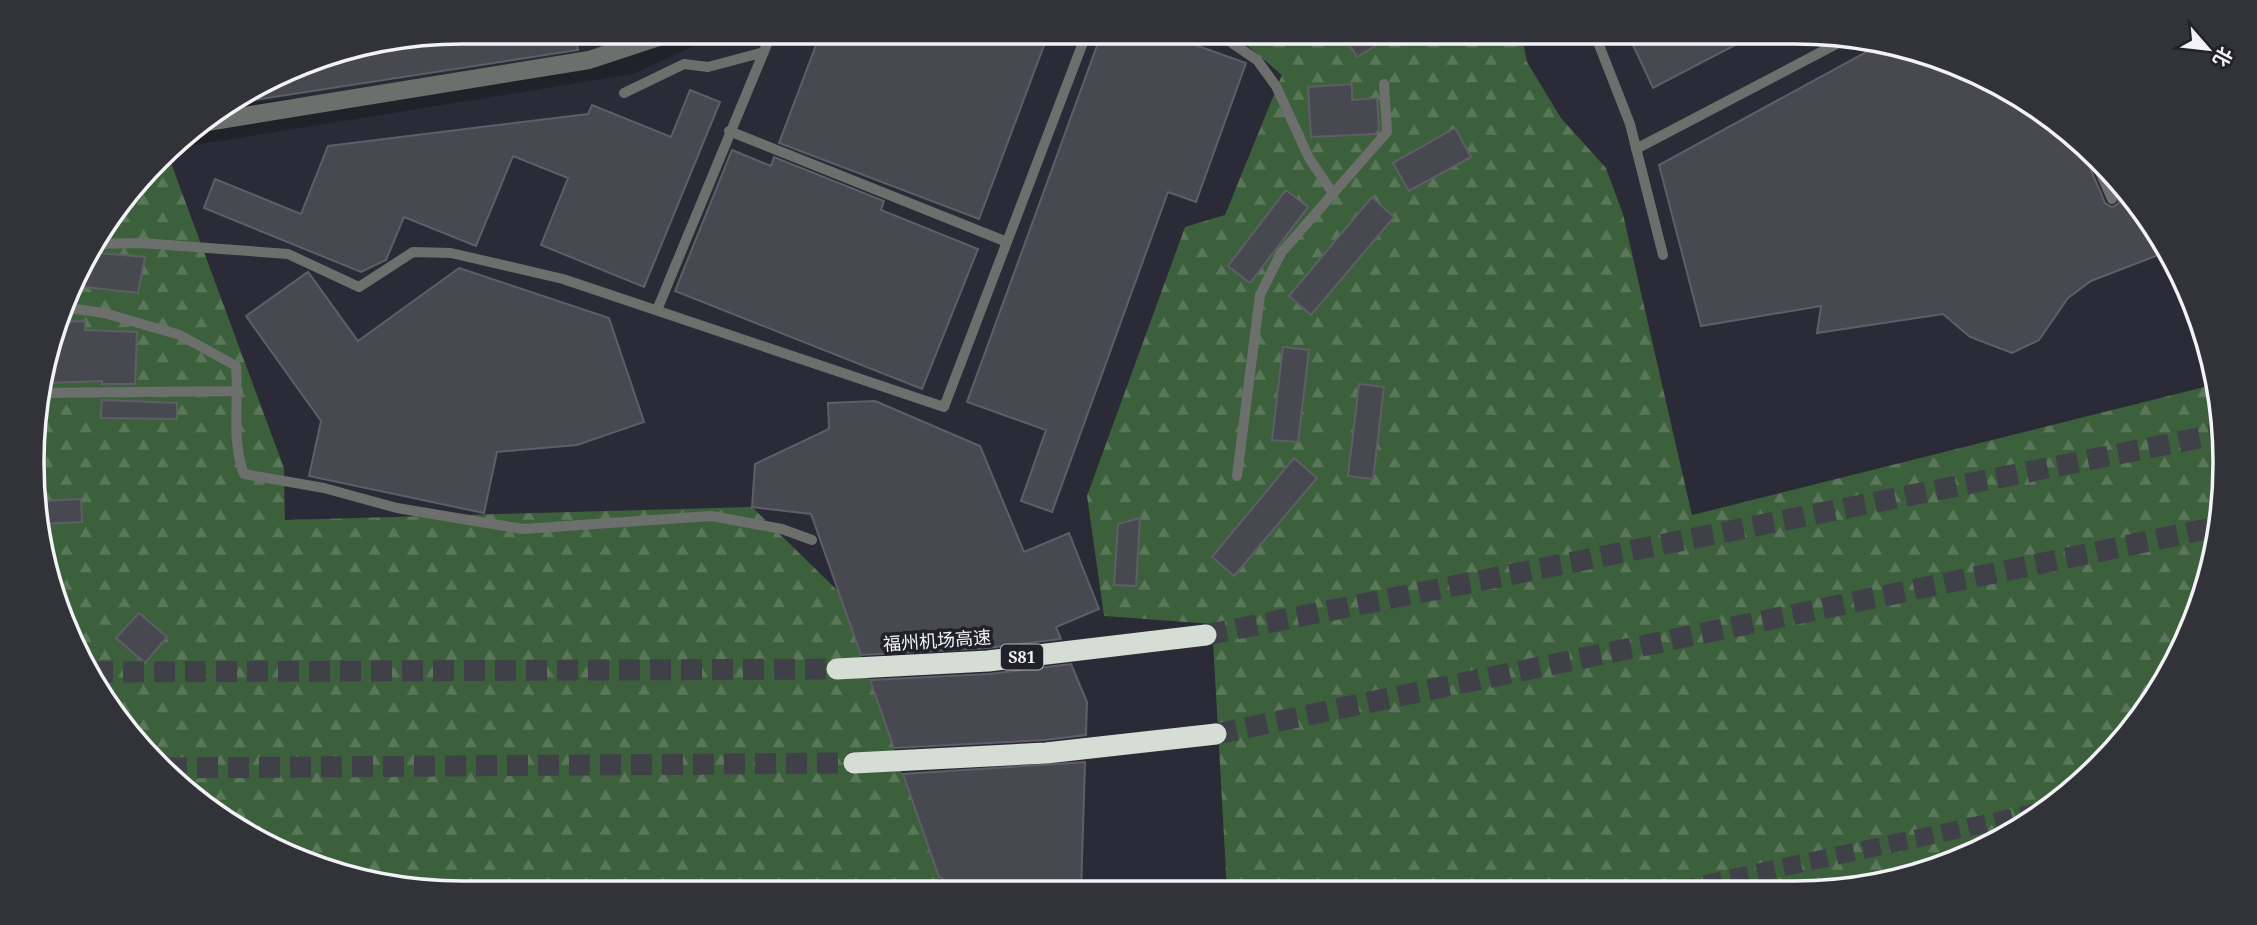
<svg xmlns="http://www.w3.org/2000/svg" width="2257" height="925" viewBox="0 0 2257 925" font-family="'Noto Serif','Noto Sans SC',serif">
<defs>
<pattern id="forest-firs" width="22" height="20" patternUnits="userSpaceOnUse" patternTransform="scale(1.75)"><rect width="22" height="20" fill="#3d603c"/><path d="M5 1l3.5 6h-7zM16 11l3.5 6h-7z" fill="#5a7759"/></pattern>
</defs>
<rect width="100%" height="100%" fill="#212129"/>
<!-- built -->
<path fill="#2b2b38" d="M 463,32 L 656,32 L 586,67 L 239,104 L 324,55 Z
M 724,32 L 1231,32 L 1282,75 L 1225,216 L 1087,496 L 1104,616 L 1212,624 L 1227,891 L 944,892 L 838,591 L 285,520 L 284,468 L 167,152 L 170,149 L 633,74 Z
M 1520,32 L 1794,32 L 1933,54 L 2078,138 L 2181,272 L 2212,385 L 1692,515 L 1623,214 L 1606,168 L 1561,118 L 1527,62 Z"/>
<!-- forest -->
<path fill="url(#forest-firs)" d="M 1231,32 L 1521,32 L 1527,62 L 1561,118 L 1606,168 L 1623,214 L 1692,515 L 2212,385 L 2225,434 L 2203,601 L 2153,702 L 2078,787 L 1960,861 L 1851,890 L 1227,891 L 1212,624 L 1104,616 L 1087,496 L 1185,227 L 1225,215 L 1282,75 Z
M 167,152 L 284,468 L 285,520 L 752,507 L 838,591 L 944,892 L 463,893 L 324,871 L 200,805 L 104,702 L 40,547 L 35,406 L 89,247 Z"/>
<!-- building -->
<path fill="#484851" stroke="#5e5e67" stroke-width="2" d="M 463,32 L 575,32 L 578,50 L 241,102 L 324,55 Z
M 821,32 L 1049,32 L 979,219 L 779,143 Z
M 1102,32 L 1159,32 L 1246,63 L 1196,202 L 1168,192 L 1052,512 L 1021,501 L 1046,430 L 967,402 Z
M 1341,32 L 1398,32 L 1357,57 Z
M 1627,32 L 1760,32 L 1653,88 Z
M 1879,45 L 1933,54 L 2078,138 L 2089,152 L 2087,161 L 2105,203 L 2112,207 L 2119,203 L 2115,185 L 2166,252 L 2091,281 L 2068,298 L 2039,340 L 2012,353 L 1970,337 L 1943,314 L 1817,333 L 1821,306 L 1701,326 L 1659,165 Z
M 1352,84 L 1352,100 L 1377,98 L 1379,129 L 1375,134 L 1311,137 L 1308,87 Z
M 690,90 L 720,102 L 644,287 L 541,245 L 568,178 L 513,156 L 476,246 L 404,217 L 386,260 L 361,272 L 204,208 L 215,179 L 301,214 L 328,146 L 588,114 L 592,105 L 671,137 Z
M 1455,128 L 1471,157 L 1409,191 L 1393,163 Z
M 732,150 L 771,166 L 774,157 L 884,201 L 881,210 L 978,249 L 922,389 L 675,291 Z
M 1286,190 L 1308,207 L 1250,283 L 1228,266 Z
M 1372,197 L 1394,217 L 1311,315 L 1289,296 Z
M 88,252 L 145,257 L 138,293 L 76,286 Z
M 459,268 L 609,318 L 644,422 L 577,445 L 497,452 L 484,513 L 309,476 L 321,421 L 246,316 L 308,272 L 358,341 Z
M 85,321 L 85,330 L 137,332 L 135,384 L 102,384 L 102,381 L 43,383 L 64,322 Z
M 1283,347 L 1309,350 L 1298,442 L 1272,440 Z
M 1359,384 L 1384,387 L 1373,479 L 1348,476 Z
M 102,400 L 177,403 L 177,419 L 101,418 Z
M 875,401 L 980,446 L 1024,552 L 1069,533 L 1099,609 L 1056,627 L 1061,639 L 987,648 L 861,655 L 811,514 L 752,507 L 755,464 L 829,429 L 828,403 Z
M 1294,458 L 1317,478 L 1234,576 L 1212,557 Z
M 81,499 L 82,522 L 41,524 L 40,501 Z
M 1140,518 L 1136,586 L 1114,585 L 1118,524 Z
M 139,613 L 167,637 L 145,663 L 116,638 Z
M 1071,664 L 1087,702 L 1086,735 L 1045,740 L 894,748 L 870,680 L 989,674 Z
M 1085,762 L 1081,892 L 965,892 L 939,877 L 903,774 Z"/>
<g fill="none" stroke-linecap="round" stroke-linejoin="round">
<!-- primary-tunnel -->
<path stroke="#404048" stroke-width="18" stroke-dasharray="18 9" stroke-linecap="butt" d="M 1678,890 L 2039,812"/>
<!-- motorway-tunnel -->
<path stroke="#404048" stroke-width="21" stroke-dasharray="21 10" stroke-linecap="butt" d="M 1206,635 L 2224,433
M 92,672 L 837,669
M 1216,734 L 2212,528
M 166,768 L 854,763"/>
<!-- service -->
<path stroke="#6c6f6c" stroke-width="10" d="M 1216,32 L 1257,60 L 1276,86 L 1309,158 L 1332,192
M 1594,32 L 1630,124 L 1663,255
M 624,93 L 684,64 L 708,67 L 764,52
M 729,131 L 1007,242
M 1636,149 L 1844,40
M 2094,158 L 2112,199
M 92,244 L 141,243 L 288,254 L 359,287 L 413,252 L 451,253 L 563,279 L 944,407 L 1087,32
M 68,308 L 104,313 L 180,335 L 236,366 C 239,402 231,440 244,474 L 324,488 L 397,508 L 523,529 L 711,516 L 782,529 L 812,540
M 657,310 L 772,32
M 39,393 L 238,391
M 1237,476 L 1260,295 L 1281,253 L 1387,132 L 1384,84"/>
<!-- tertiary -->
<path stroke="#6c6f6c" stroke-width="18" d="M 207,122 L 589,60 L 674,32"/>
<!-- motorway -->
<path stroke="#d5ddd4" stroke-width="21" d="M 837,669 L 988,661 L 1206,635
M 854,763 L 1046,753 L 1216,734"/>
</g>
<g text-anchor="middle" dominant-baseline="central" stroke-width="7" stroke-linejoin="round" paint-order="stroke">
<!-- shield labels -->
<rect fill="#212129" stroke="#b3b3b9" stroke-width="2" x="1001" y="644.5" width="42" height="25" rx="5"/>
<g font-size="16" font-weight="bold" fill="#f2f2f7">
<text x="1022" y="657">S81</text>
</g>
<!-- street labels -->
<g font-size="18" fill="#f2f2f7" stroke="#212129">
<text transform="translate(937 640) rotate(-4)">福州机场高速</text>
</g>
</g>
<!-- crop -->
<path d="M0 0H2257V925H0ZM462 44H1795A418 418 0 0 1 2213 462V463A418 418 0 0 1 1795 881H462A418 418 0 0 1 44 463V462A418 418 0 0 1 462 44Z" fill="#323239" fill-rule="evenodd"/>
<path fill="none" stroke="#f2f2f7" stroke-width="3.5" d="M462 44H1795A418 418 0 0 1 2213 462V463A418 418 0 0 1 1795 881H462A418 418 0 0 1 44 463V462A418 418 0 0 1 462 44Z"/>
<!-- north arrow -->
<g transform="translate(2208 49) rotate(118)" stroke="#212129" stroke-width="5" paint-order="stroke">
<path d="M0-5L12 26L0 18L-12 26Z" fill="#f2f2f7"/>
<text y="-10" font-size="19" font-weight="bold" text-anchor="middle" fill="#f2f2f7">北</text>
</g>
</svg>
